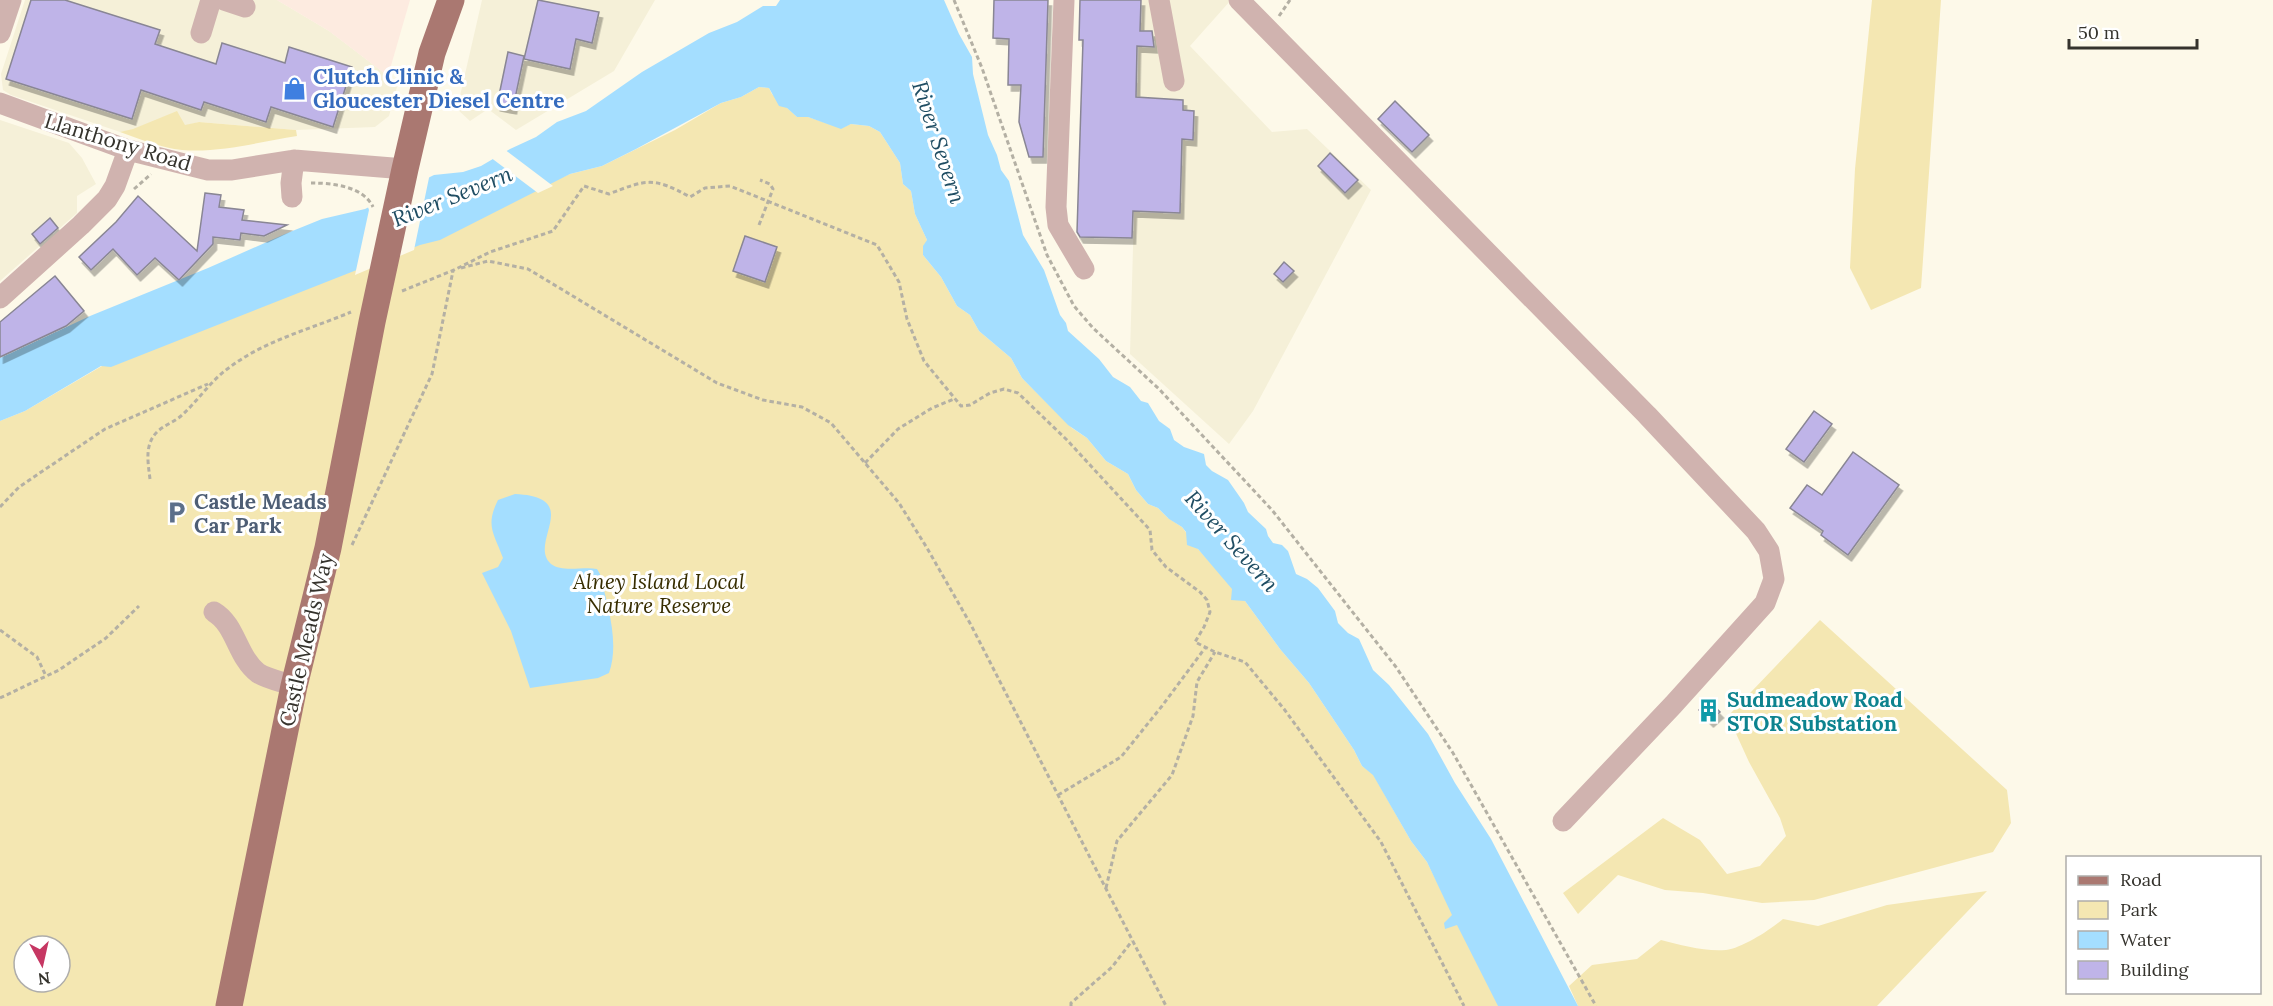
<svg xmlns="http://www.w3.org/2000/svg" width="2273" height="1006" viewBox="0 0 2273 1006" font-family="Lora,serif">
<defs>
<filter id="shadow"><feDropShadow dx="3.5" dy="6" stdDeviation="0" flood-color="#0004"/></filter>
</defs>
<rect width="100%" height="100%" fill="#fdf9e9"/>
<!-- built -->
<path fill="#f5f0d8" d="M 25,0 L 277,0 L 329,31 L 388,76 L 397,87 L 389,116 L 375,127 L 296,130 L 199,122 L 185,126 L 120,132 L 11,95 L 3,90 L 1,74 Z
M 482,0 L 655,0 L 614,71 L 516,130 L 488,109 L 470,121 L 457,109 Z
M 1140,0 L 1231,0 L 1190,46 L 1272,132 L 1307,129 L 1371,190 L 1253,411 L 1229,444 L 1130,354 Z
M 0,120 L 69,143 L 82,158 L 96,184 L 77,196 L 77,213 L 0,281 Z"/>
<!-- education -->
<path fill="#fdebe0" d="M 277,0 L 410,0 L 388,76 L 329,31 Z"/>
<!-- green -->
<path fill="#f4e7b2" fill-rule="evenodd" d="M 1872,0 L 1941,0 L 1921,288 L 1871,310 L 1850,268 L 1855,169 Z
M 759,87 L 769,88 L 772,94 L 797,117 L 808,117 L 841,128 L 851,124 L 869,126 L 880,132 L 900,163 L 903,184 L 911,191 L 915,214 L 927,240 L 923,255 L 941,277 L 957,306 L 970,315 L 979,331 L 1011,358 L 1022,378 L 1072,428 L 1087,438 L 1106,461 L 1128,474 L 1136,490 L 1148,504 L 1158,508 L 1168,518 L 1182,527 L 1198,549 L 1245,601 L 1280,649 L 1309,683 L 1354,750 L 1362,766 L 1373,774 L 1411,841 L 1427,862 L 1499,1006 L 0,1006 L 0,421 L 25,411 L 102,366 L 570,174 L 602,166 L 675,130 L 721,103 L 741,97 ZM 24,946 L 60,946 L 60,982 L 24,982 Z
M 177,111 L 185,125 L 199,122 L 296,130 L 297,136 C 259,142 220,153 182,150 C 161,148 140,139 120,132 L 133,129 Z
M 1820,620 L 2007,790 L 2011,823 L 1993,852 L 1814,900 L 1762,903 L 1703,893 L 1665,890 L 1618,875 L 1578,914 L 1563,893 L 1663,818 L 1700,840 L 1727,874 L 1760,866 L 1786,836 L 1780,818 L 1749,762 L 1728,716 Z
M 1987,891 L 1877,1006 L 1578,1006 L 1569,986 L 1592,965 L 1637,959 L 1661,940 C 1681,945 1705,952 1726,950 C 1742,948 1770,930 1783,919 L 1818,926 L 1887,905 Z"/>
<!-- water -->
<path fill="#a4deff" d="M 780,0 L 944,0 L 959,34 L 972,57 L 973,74 L 988,135 L 997,155 L 1001,170 L 1009,181 L 1023,235 L 1044,270 L 1060,315 L 1066,323 L 1068,331 L 1099,359 L 1113,377 L 1130,387 L 1141,401 L 1148,403 L 1159,421 L 1170,429 L 1174,440 L 1184,447 L 1204,454 L 1206,465 L 1212,471 L 1228,480 L 1244,503 L 1248,512 L 1266,529 L 1268,536 L 1273,543 L 1282,545 L 1288,551 L 1296,574 L 1307,579 L 1318,588 L 1335,611 L 1338,623 L 1348,633 L 1359,639 L 1373,670 L 1389,685 L 1428,734 L 1455,783 L 1491,839 L 1578,1006 L 1498,1006 L 1457,925 L 1445,929 L 1444,923 L 1452,915 L 1427,862 L 1411,841 L 1373,775 L 1362,766 L 1354,750 L 1309,683 L 1280,649 L 1245,601 L 1231,600 L 1232,589 L 1198,549 L 1187,545 L 1186,532 L 1182,527 L 1169,519 L 1158,508 L 1148,504 L 1136,490 L 1128,474 L 1106,461 L 1087,438 L 1068,425 L 1022,378 L 1011,358 L 979,331 L 970,315 L 957,306 L 941,277 L 923,255 L 923,246 L 927,240 L 915,214 L 911,191 L 903,184 L 900,163 L 880,132 L 869,126 L 851,124 L 841,129 L 808,117 L 797,117 L 787,108 L 779,106 L 769,88 L 759,87 L 741,97 L 721,103 L 636,149 L 602,166 L 570,174 L 440,240 L 420,245 L 111,367 L 101,366 L 25,411 L 0,421 L 0,358 L 90,316 L 208,268 L 285,234 L 322,219 L 365,209 L 434,175 L 463,172 L 481,166 L 510,149 L 536,137 L 557,122 L 586,111 L 642,72 L 709,33 L 737,22 L 763,6 L 776,6 Z
M 515,494 C 585,497 527,543 551,564 C 563,573 584,566 597,569 L 600,574 C 607,604 620,642 609,673 L 598,678 L 530,688 L 511,631 L 482,573 L 498,567 L 503,558 C 494,533 485,526 498,500 Z"/>
<!-- pier -->
<path fill="#fdf9e9" d="M 504,149 L 553,186 L 538,193 L 490,157 Z
M 430,173 L 414,250 L 355,275 L 369,210 L 367,204 Z"/>
<!-- building -->
<path fill="#bfb4e8" stroke="#898694" stroke-width="1.5" filter="url(#shadow)" d="M 31,0 L 65,0 L 160,30 L 155,44 L 216,64 L 222,43 L 285,63 L 289,47 L 352,67 L 333,127 L 271,107 L 266,122 L 204,102 L 201,110 L 141,90 L 132,119 L 6,79 Z
M 538,0 L 599,12 L 592,43 L 576,39 L 570,69 L 524,59 Z
M 994,0 L 1048,0 L 1043,157 L 1029,157 L 1019,122 L 1021,85 L 1008,85 L 1009,39 L 993,38 Z
M 1080,0 L 1141,0 L 1140,31 L 1152,31 L 1154,47 L 1137,46 L 1136,97 L 1183,100 L 1183,110 L 1194,111 L 1193,140 L 1182,139 L 1180,213 L 1133,211 L 1132,238 L 1080,237 L 1077,232 L 1083,40 L 1079,40 Z
M 508,52 L 524,56 L 513,108 L 497,105 Z
M 1395,101 L 1429,135 L 1412,152 L 1378,119 Z
M 1330,153 L 1358,180 L 1345,193 L 1318,166 Z
M 205,193 L 221,195 L 219,207 L 244,210 L 242,220 L 287,225 L 264,236 L 241,233 L 240,240 L 213,237 L 213,244 L 179,280 L 155,258 L 137,275 L 113,249 L 91,270 L 79,257 L 116,222 L 138,196 L 197,251 Z
M 50,218 L 58,228 L 40,244 L 32,234 Z
M 745,236 L 777,247 L 765,282 L 733,271 Z
M 1284,262 L 1294,271 L 1283,282 L 1274,274 Z
M 55,276 L 84,311 L 66,326 L 0,357 L 0,322 Z
M 1814,411 L 1832,424 L 1804,462 L 1786,449 Z
M 1853,452 L 1899,485 L 1848,555 L 1821,535 L 1823,531 L 1790,508 L 1807,485 L 1822,495 Z
M 1708,700 L 1720,712 L 1710,721 L 1699,710 Z"/>
<g fill="none" stroke-linecap="round" stroke-linejoin="round">
<!-- path -->
<path stroke="#b4b0a4" stroke-width="3" stroke-dasharray="4.5 3" stroke-linecap="butt" d="M 954,0 L 982,68 L 1047,255 L 1074,306 L 1093,328 L 1159,389 L 1272,510 L 1396,667 L 1453,753 L 1596,1006
M 1279,16 L 1290,0
M 311,183 C 332,183 363,186 373,207
M 134,189 L 151,174
M 759,225 L 773,189 L 770,184 L 760,180
M 461,268 L 488,261 L 528,269 L 717,383 L 763,400 L 802,407 L 831,423 L 899,503 L 927,548 L 971,625 L 1166,1006
M 402,291 L 454,270 L 490,252 L 553,231 L 584,186 L 609,194 C 647,179 654,177 690,197 L 705,188 L 730,186 L 877,245 L 899,282 L 907,319 L 924,361 L 961,406 L 970,405 L 990,393 L 1004,389 L 1018,393 L 1067,440 L 1150,530 L 1152,550 L 1166,567 L 1200,592 L 1207,600 L 1210,612 L 1204,627 L 1195,642 L 1215,652 L 1245,662 L 1284,709 L 1381,842 L 1464,1006
M 865,463 L 898,429 L 932,408 L 954,399
M 150,479 C 148,462 144,444 158,431 C 165,425 174,422 181,416 C 198,401 211,380 230,367 C 266,340 311,329 351,312
M 0,507 L 19,487 L 105,429 L 208,384
M 352,545 L 432,374 L 453,271
M 0,630 L 37,657 L 46,676
M 0,698 L 59,670 L 106,638 L 139,606
M 1058,795 L 1121,757 L 1162,706 L 1205,648
M 1106,888 L 1117,841 L 1172,775 L 1193,716 L 1197,682 L 1215,652
M 1071,1006 L 1071,1003 L 1112,967 L 1132,941"/>
<!-- minor -->
<path stroke="#d0b3af" stroke-width="21" d="M 224,0 L 245,7
M 1064,0 L 1056,207 L 1058,225 L 1084,269
M 1159,0 L 1174,81
M 1239,0 L 1647,415 L 1756,531 L 1769,551 L 1774,579 L 1765,603 L 1673,705 L 1563,821
M 0,33 L 11,0
M 201,33 L 211,0
M 0,103 L 128,150 L 208,170 L 232,170 L 294,160 L 405,169
M 292,197 L 291,183 L 294,160
M 0,298 L 81,225 L 107,199 L 115,186 L 128,150
M 214,612 C 236,625 237,657 258,673 C 267,679 283,682 294,686"/>
<!-- major -->
<path stroke="#aa7871" stroke-width="27" d="M 229,1006 L 294,686 L 328,548 L 372,322 L 405,169 L 432,53 L 451,0"/>
</g>
<!-- icons -->
<defs>
<symbol id="shop-bare" viewBox="-9 -9 18 18"><path d="M-5-2.5h2.3a2.7 3.5 0 0 1 5.4 0H5L5.5 6h-11ZM-1.5-2.5h3a1.5 2.3 0 0 0-3 0Z" fill="#3f7fe0" stroke="#fff" stroke-width="2.5" paint-order="stroke"/></symbol>
<symbol id="parking-bare" viewBox="-9 -9 18 18"><path d="M-3.5-5.5H1a3.5 3.5 0 0 1 0 7H-1V5.5H-3.5ZM-1-3.4V-.6H.8a1.4 1.4 0 0 0 0-2.8Z" fill="#5c6f8a" stroke="#fff" stroke-width="2.5" paint-order="stroke"/></symbol>
<symbol id="building-bare" viewBox="-9 -9 18 18"><path d="M-4-6H4V6H1V3H-1V6H-4ZM-2.5-4.3h1.7v1.8h-1.7ZM.8-4.3h1.7v1.8H.8ZM-2.5-1h1.7V.8h-1.7ZM.8-1h1.7V.8H.8Z" fill="#0f9aa8" stroke="#fff" stroke-width="2.5" paint-order="stroke"/></symbol>
</defs>
<g fill-rule="evenodd">
<use href="#shop-bare" x="278" y="72" width="33" height="33"/>
<use href="#parking-bare" x="160" y="496" width="33" height="33"/>
<use href="#building-bare" x="1692" y="694" width="33" height="33"/>
</g>
<g text-anchor="middle" dominant-baseline="central" stroke-width="6" stroke-linejoin="round" paint-order="stroke">
<!-- shop labels -->
<g font-size="21" font-weight="bold" fill="#366cbe" stroke="#fff" text-anchor="start">
<text x="313" y="76">Clutch Clinic &amp;<tspan x="313" dy="24">Gloucester Diesel Centre</tspan></text>
</g>
<!-- street labels -->
<g font-size="21" fill="#35332d" stroke="#fff">
<text transform="translate(118 142) rotate(17)">Llanthony Road</text>
<text transform="translate(306 640) rotate(-77)">Castle Meads Way</text>
</g>
<!-- service labels -->
<g font-size="21" font-weight="bold" fill="#4e5e75" stroke="#fff" text-anchor="start">
<text x="194" y="501">Castle Meads<tspan x="194" dy="24">Car Park</tspan></text>
</g>
<!-- park labels -->
<g font-size="21" font-style="italic" fill="#372d00" stroke="#fff">
<text x="659" y="581">Alney Island Local<tspan x="659" dy="24">Nature Reserve</tspan></text>
</g>
<!-- culture labels -->
<g font-size="21" font-weight="bold" fill="#0d838f" stroke="#fff" text-anchor="start">
<text x="1727" y="699">Sudmeadow Road<tspan x="1727" dy="24">STOR Substation</tspan></text>
</g>
<!-- water labels -->
<g font-size="22" font-style="italic" fill="#1f4d63" stroke="#fff">
<text transform="translate(939 142) rotate(72)">River Severn</text>
<text transform="translate(452 196) rotate(-22)">River Severn</text>
<text transform="translate(1232 541) rotate(48)">River Severn</text>
</g>
</g>
<!-- legend -->
<rect x="2066" y="856" width="195" height="138" fill="#ffffff" stroke="#aeadab" stroke-width="1.5"/>
<rect x="2078" y="876" width="30" height="9" fill="#aa7871" stroke="#aeadab" stroke-width="1.5"/>
<text x="2120" y="886" font-size="18" fill="#35332d">Road</text>
<rect x="2078" y="901" width="30" height="18" fill="#f4e7b2" stroke="#aeadab" stroke-width="1.5"/>
<text x="2120" y="916" font-size="18" fill="#35332d">Park</text>
<rect x="2078" y="931" width="30" height="18" fill="#a4deff" stroke="#aeadab" stroke-width="1.5"/>
<text x="2120" y="946" font-size="18" fill="#35332d">Water</text>
<rect x="2078" y="961" width="30" height="18" fill="#bfb4e8" stroke="#aeadab" stroke-width="1.5"/>
<text x="2120" y="976" font-size="18" fill="#35332d">Building</text>
<!-- north arrow -->
<g transform="translate(42 964) rotate(172)"><circle r="28" fill="#ffffff" stroke="#aeadab" stroke-width="1.5"/>
<path d="M0-4.5L10 22L0 15L-10 22Z" fill="#c63763"/>
<text y="-9" font-size="16" font-weight="bold" text-anchor="middle" fill="#35332d">N</text>
</g>
<!-- scale -->
<path d="M2069 39v9h128v-9" fill="none" stroke="#35332d" stroke-width="3"/>
<text x="2078" y="39" font-size="18" fill="#35332d" stroke="#ffffff" stroke-width="4.5" paint-order="stroke">50 m</text>
</svg>
